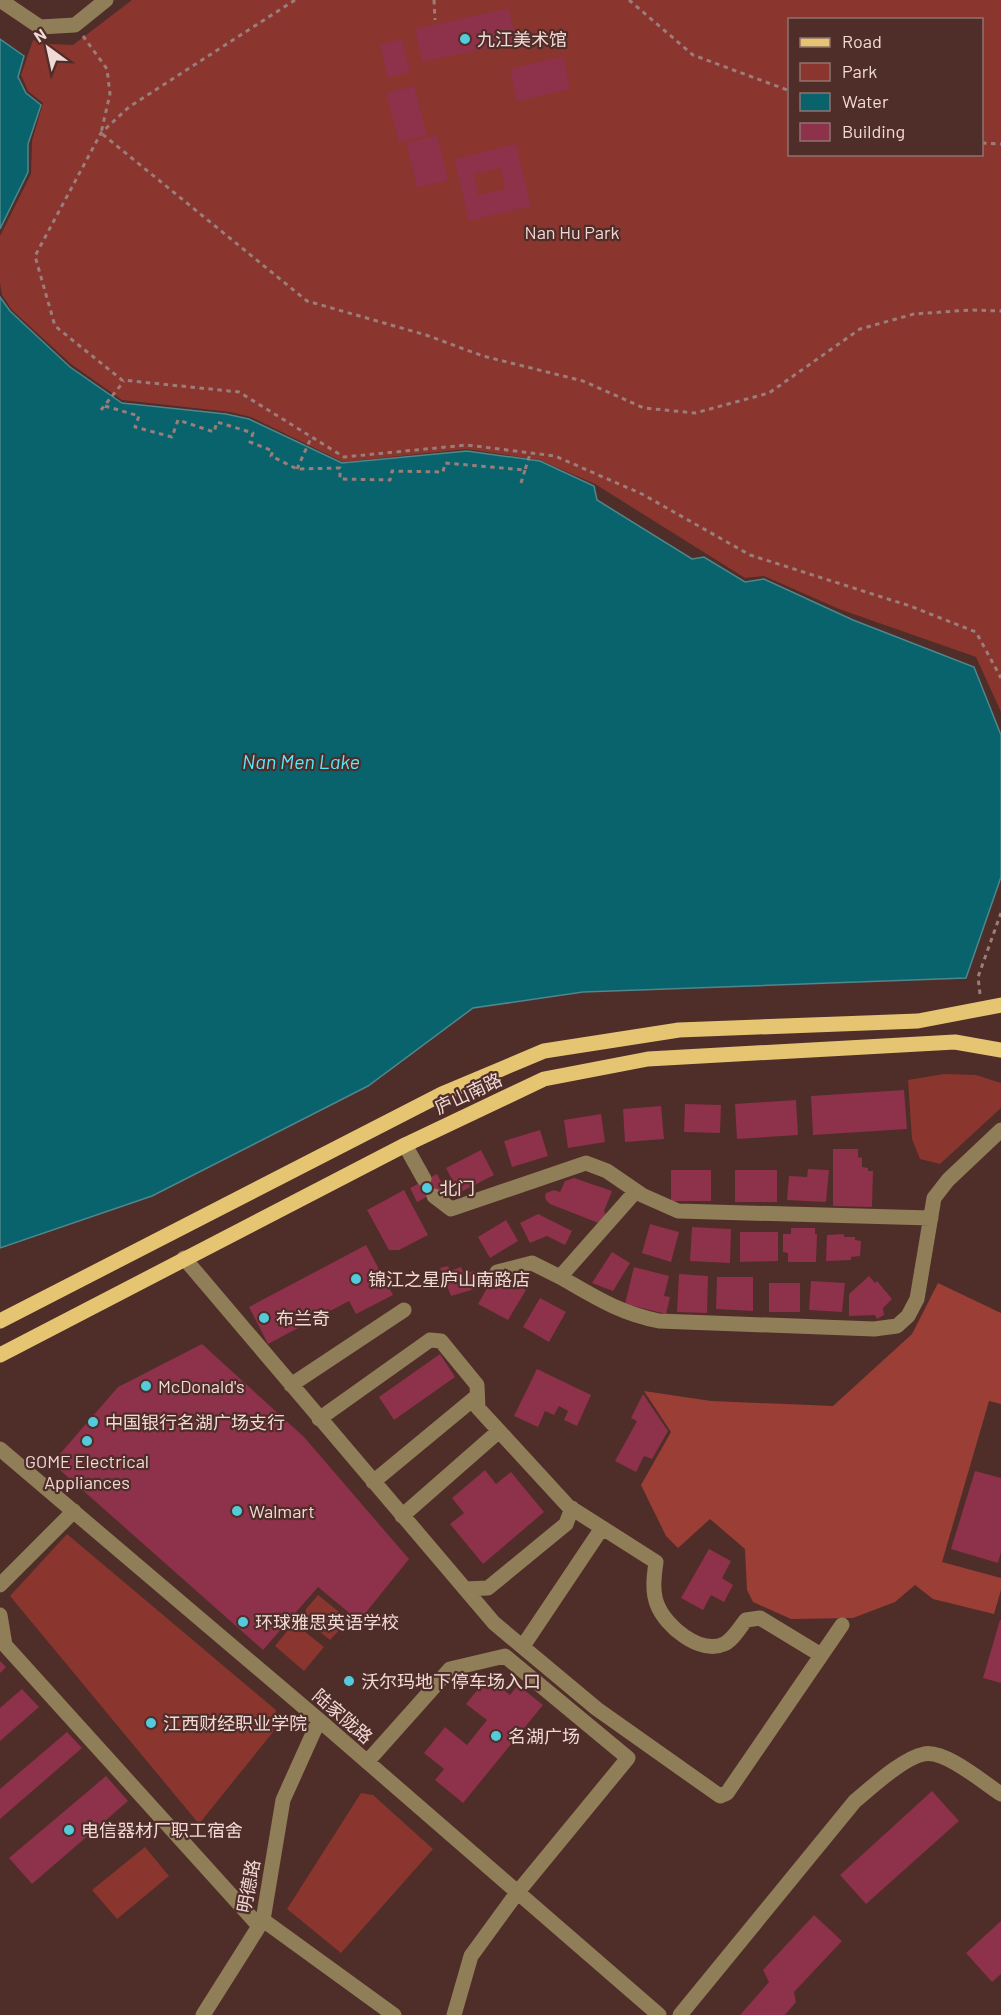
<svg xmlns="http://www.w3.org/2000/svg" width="1001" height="2015" viewBox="0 0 1001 2015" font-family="Barlow,'Noto Sans SC',sans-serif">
<rect width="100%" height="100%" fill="#4f2d29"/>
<!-- green -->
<path fill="#8a352e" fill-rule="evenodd" d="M 132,0 L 1001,0 L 1001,712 L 976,657 L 839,609 L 764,576 L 745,578 L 595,484 L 540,460 L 467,449 L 343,462 L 251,417 L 230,412 L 122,400 L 71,364 L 12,310 L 2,295 L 0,283 L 0,236 L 31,174 L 32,141 L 43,103 L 28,91 L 21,75 L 33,40 L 50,44 L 73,45 ZM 790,20 L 982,20 L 982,154 L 790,154 Z
M 944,1074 L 976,1075 L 1001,1083 L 1001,1108 L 940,1164 L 920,1159 L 912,1139 L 908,1080 Z
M 67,1534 L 276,1710 L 273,1732 L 199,1824 L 10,1596 Z
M 318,1595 L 349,1620 L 330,1640 L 305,1620 L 306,1609 Z
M 299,1627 L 324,1647 L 304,1671 L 275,1646 L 289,1629 Z
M 361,1793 L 373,1795 L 433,1849 L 341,1953 L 287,1909 Z
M 145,1847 L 169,1876 L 117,1919 L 92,1890 Z"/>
<!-- forest -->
<path fill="#9b3e36" d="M 938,1283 L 1001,1313 L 1001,1404 L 989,1401 L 942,1562 L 1001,1578 L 1001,1590 L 994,1614 L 933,1599 L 915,1585 L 895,1602 L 853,1618 L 791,1619 L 753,1602 L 747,1590 L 745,1549 L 710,1519 L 678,1548 L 666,1536 L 641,1485 L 671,1432 L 644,1391 L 711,1401 L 833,1406 L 912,1334 Z"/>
<!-- water -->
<path fill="#09636d" stroke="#4f878c" stroke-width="1.5" d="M 0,39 L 24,56 L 18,77 L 26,93 L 41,105 L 28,144 L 28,172 L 0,229 Z
M 0,297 L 10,311 L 70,367 L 122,403 L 226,414 L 249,419 L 342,463 L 467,451 L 540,461 L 594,486 L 597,500 L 692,559 L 704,557 L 745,582 L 764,579 L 853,620 L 974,667 L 1001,735 L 1001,877 L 966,978 L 583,992 L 473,1008 L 368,1086 L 152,1196 L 0,1248 Z"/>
<!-- building -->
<path fill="#8e314a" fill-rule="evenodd" d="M 509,8 L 516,42 L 422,62 L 415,29 Z
M 402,39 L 410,72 L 388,78 L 380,45 Z
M 563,56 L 570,89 L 517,101 L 510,69 Z
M 414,86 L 427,135 L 399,142 L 386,93 Z
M 437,135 L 448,180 L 417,188 L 406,143 Z
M 516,144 L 531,206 L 469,221 L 454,159 ZM 501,168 L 505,189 L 478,195 L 474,174 Z
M 904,1090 L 907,1129 L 813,1135 L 811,1096 Z
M 796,1100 L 798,1135 L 737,1139 L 735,1104 Z
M 685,1104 L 721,1105 L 720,1133 L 684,1132 Z
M 661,1106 L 664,1139 L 625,1142 L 623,1109 Z
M 601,1114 L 605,1142 L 568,1148 L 564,1120 Z
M 540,1130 L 548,1156 L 512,1167 L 504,1141 Z
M 833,1149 L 858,1149 L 858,1157 L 862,1158 L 862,1167 L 868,1168 L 868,1171 L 873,1171 L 872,1207 L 833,1206 Z
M 481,1150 L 494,1175 L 459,1193 L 446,1168 Z
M 808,1169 L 829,1170 L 826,1202 L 787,1200 L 789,1176 L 807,1177 Z
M 671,1170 L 711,1170 L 711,1201 L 671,1201 Z
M 735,1170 L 777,1170 L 777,1202 L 735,1202 Z
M 437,1174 L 444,1188 L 417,1202 L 410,1188 Z
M 574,1178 L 612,1191 L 604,1211 L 607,1218 L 601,1224 L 550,1204 L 546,1200 L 545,1196 L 546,1193 L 554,1190 L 560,1192 L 565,1181 Z
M 404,1190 L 428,1235 L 399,1250 L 389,1250 L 367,1210 Z
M 538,1214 L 572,1231 L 565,1245 L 547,1236 L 530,1243 L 520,1223 Z
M 506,1220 L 518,1241 L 490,1258 L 478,1237 Z
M 650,1224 L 679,1232 L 671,1262 L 642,1253 Z
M 692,1227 L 731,1229 L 730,1263 L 690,1261 Z
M 791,1228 L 815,1228 L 815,1234 L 817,1234 L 816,1262 L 788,1262 L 788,1253 L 783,1252 L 783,1234 L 791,1234 Z
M 740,1232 L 778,1232 L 778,1261 L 740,1262 Z
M 844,1234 L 844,1237 L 855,1237 L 855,1240 L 861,1241 L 860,1256 L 851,1257 L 851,1260 L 826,1261 L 827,1235 Z
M 366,1245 L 393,1295 L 356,1314 L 349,1301 L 268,1344 L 249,1307 Z
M 612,1252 L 630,1263 L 613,1291 L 592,1283 Z
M 448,1266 L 450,1271 L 461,1267 L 464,1274 L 473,1271 L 478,1288 L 451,1296 L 440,1268 Z
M 634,1267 L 669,1276 L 664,1296 L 670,1297 L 666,1314 L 625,1304 Z
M 679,1274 L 708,1276 L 707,1313 L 677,1312 Z
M 869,1276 L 875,1283 L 877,1281 L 892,1299 L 883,1308 L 884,1315 L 877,1319 L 875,1315 L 849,1316 L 849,1294 Z
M 717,1277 L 753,1277 L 753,1311 L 716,1309 Z
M 811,1281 L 845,1283 L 842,1312 L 809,1310 Z
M 508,1282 L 516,1283 L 526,1290 L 508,1320 L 478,1304 L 486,1290 L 489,1286 Z
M 769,1283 L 800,1283 L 800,1312 L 769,1312 Z
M 540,1298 L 566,1312 L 549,1342 L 523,1327 Z
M 202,1344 L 304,1437 L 409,1559 L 359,1621 L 318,1587 L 263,1650 L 52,1463 L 118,1387 Z
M 440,1354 L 455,1377 L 394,1420 L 379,1397 Z
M 537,1369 L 591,1395 L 577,1426 L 564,1420 L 568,1411 L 559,1406 L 554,1415 L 545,1411 L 538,1427 L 514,1416 Z
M 643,1394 L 668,1431 L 652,1459 L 644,1456 L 636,1472 L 615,1461 L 637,1421 L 631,1418 Z
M 485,1470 L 496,1484 L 511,1472 L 544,1512 L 483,1564 L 450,1524 L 464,1513 L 452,1498 Z
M 975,1471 L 1001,1478 L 1001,1552 L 998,1563 L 951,1549 Z
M 709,1549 L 731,1561 L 722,1578 L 733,1585 L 724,1602 L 711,1595 L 703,1610 L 681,1598 Z
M 1000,1620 L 1001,1620 L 1001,1683 L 983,1678 Z
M 0,1661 L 6,1667 L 0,1673 Z
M 488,1677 L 510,1695 L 518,1685 L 543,1705 L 463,1803 L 435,1780 L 444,1769 L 424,1753 L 445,1727 L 467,1745 L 487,1720 L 466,1704 Z
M 22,1689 L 39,1707 L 0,1741 L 0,1708 Z
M 67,1732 L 82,1748 L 0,1819 L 0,1789 Z
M 106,1776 L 128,1801 L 32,1884 L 9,1858 Z
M 932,1791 L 959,1821 L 866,1904 L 840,1875 Z
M 814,1915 L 842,1941 L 794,1992 L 796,2002 L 785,2015 L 740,2015 L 769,1982 L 763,1970 Z
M 1001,1921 L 1001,1974 L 992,1982 L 966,1953 Z"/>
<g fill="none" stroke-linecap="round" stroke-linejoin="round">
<!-- path -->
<path stroke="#9b7e7a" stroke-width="3" stroke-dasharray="4.5 4.5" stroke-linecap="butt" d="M 295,0 L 129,107 L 101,133 L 35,256 L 55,326 L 122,380 L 239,392 L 344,457 L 467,445 L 555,456 L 642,494 L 750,555 L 910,606 L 976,632 L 1001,678
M 434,0 L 435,20
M 629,0 L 693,55 L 790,91
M 83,36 L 107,69 L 110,94 L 101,133 L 307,301 L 426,335 L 483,356 L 583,381 L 644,408 L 695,413 L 769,393 L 860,329 L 914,314 L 970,310 L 1001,311
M 982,143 L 1001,144
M 105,406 L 139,416 L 135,427 L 172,437 L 178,420 L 214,432 L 217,422 L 253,433 L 250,442 L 273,451 L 271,456 L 297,469 L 340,468 L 340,479 L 390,480 L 392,471 L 443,472 L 445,463 L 525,470 L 530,454
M 101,410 L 124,381
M 297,469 L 311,438
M 521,483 L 525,470
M 980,994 L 978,977 L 1001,913"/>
<!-- minor -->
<path stroke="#8f7e58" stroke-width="15" d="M 0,0 L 40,27 L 75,25 L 106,0
M 405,1145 L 424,1179
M 636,1191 L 560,1277 C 595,1297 619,1313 659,1321 L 874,1329 L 897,1326 L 908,1316 L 917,1299 L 934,1198 L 948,1180 L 1001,1130
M 434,1196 L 451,1209 L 586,1163 L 607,1171 L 642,1195 L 678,1211 L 931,1218
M 184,1258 L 494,1623 L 597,1709 L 720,1796 L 727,1793 L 842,1625
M 497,1272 L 532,1263 L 560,1277
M 291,1385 L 404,1310
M 319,1419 L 430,1340 L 441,1341 L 477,1385 L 478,1408 L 568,1506 L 656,1562 C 654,1576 652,1591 657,1604 C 665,1626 700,1655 724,1644 C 733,1640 740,1627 746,1620 L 760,1618 L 821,1655
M 0,1449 L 319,1720 L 659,2015
M 373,1482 L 477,1396
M 402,1516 L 499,1431
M 0,1585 L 74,1511
M 465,1589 L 488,1588 L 566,1524 L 572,1508
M 0,1615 L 5,1645 L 259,1926
M 523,1646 L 602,1528
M 367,1762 L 450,1669 L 505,1656 L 628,1758 L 517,1893 L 471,1956 L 454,2015
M 263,1920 L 394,2015
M 203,2015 L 263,1920 L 283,1800 L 319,1720
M 680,2015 L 855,1801 C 872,1787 903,1758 924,1754 C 944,1749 984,1783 1001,1794"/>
<!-- major -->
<path stroke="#e5c472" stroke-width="15" d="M 0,1321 L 442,1094 L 544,1051 L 679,1030 L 918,1021 L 1001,1005
M 0,1355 L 405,1145 L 544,1079 L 648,1059 L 955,1042 L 1001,1050"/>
</g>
<!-- markers -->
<g fill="#53cbdb" stroke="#4f2d29" stroke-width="2">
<circle cx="465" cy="39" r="6"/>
<circle cx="427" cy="1188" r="6"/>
<circle cx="356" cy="1279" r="6"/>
<circle cx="264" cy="1318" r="6"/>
<circle cx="146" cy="1386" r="6"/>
<circle cx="93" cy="1422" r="6"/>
<circle cx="87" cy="1441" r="6"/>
<circle cx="237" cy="1511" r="6"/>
<circle cx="243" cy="1622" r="6"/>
<circle cx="349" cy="1681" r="6"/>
<circle cx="151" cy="1723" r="6"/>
<circle cx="496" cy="1736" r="6"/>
<circle cx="69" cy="1830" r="6"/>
</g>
<g text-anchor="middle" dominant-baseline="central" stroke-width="4.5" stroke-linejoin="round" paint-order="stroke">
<!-- poi labels -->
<g font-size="18" fill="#f1dad6" stroke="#4f2d29" text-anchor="start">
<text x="477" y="39">九江美术馆</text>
<text x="439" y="1188">北门</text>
<text x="368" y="1279">锦江之星庐山南路店</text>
<text x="276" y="1318">布兰奇</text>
<text x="158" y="1386">McDonald's</text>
<text x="105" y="1422">中国银行名湖广场支行</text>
<text x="87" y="1461" text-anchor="middle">GOME Electrical<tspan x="87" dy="21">Appliances</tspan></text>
<text x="249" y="1511">Walmart</text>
<text x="255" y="1622">环球雅思英语学校</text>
<text x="361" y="1681">沃尔玛地下停车场入口</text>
<text x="163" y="1723">江西财经职业学院</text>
<text x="508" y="1736">名湖广场</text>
<text x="81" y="1830">电信器材厂职工宿舍</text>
</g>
<!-- park labels -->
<g font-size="18" fill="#f2d7d3" stroke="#4f2d29">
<text x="572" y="232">Nan Hu Park</text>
</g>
<!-- street labels -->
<g font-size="18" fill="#f1dad6" stroke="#4f2d29">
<text transform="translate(468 1093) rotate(-25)">庐山南路</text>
<text transform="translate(343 1716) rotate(41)">陆家陇路</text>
<text transform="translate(248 1886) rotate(-79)">明德路</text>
</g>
<!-- water labels -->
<g font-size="20" font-style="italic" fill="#57eafe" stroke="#4f2d29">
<text x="301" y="761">Nan Men Lake</text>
</g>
</g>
<!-- legend -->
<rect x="788" y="18" width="195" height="138" fill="#4f2d29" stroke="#90726e" stroke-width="1.5"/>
<rect x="800" y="38" width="30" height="9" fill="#e5c472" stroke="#90726e" stroke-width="1.5"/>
<text x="842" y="48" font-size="18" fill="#f1dad6">Road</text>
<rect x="800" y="63" width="30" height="18" fill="#8a352e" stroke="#90726e" stroke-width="1.5"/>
<text x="842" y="78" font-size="18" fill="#f1dad6">Park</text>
<rect x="800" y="93" width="30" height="18" fill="#09636d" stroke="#90726e" stroke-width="1.5"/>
<text x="842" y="108" font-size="18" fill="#f1dad6">Water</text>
<rect x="800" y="123" width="30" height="18" fill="#8e314a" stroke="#90726e" stroke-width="1.5"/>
<text x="842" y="138" font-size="18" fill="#f1dad6">Building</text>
<!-- north arrow -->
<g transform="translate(48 48) rotate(327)" stroke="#4f2d29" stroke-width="4.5" paint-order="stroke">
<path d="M0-4.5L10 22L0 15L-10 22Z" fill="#f1dad6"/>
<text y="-9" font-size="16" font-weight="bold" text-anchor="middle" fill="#f1dad6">N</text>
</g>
</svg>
